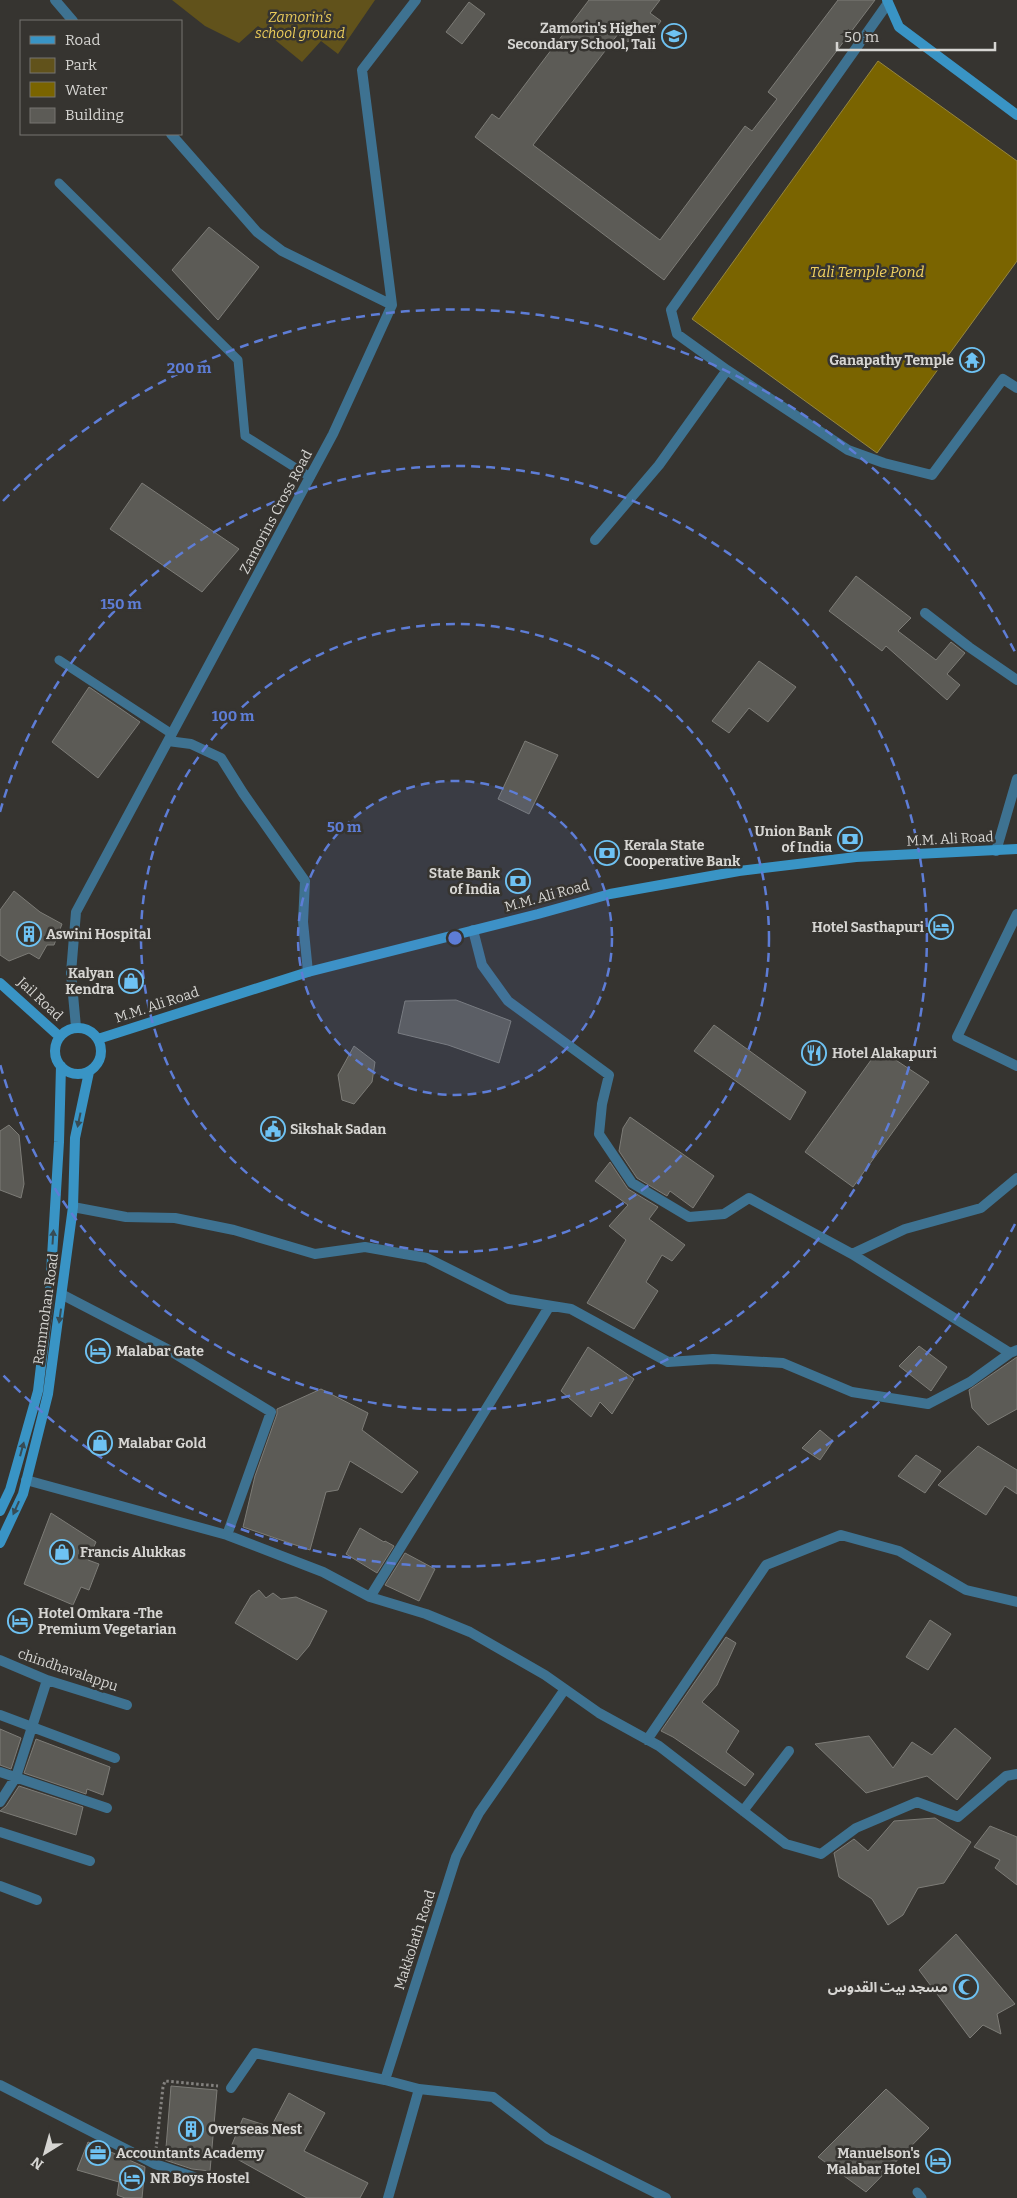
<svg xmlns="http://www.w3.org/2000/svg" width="1017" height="2198" viewBox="0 0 1017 2198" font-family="Bitter,'Noto Sans Arabic',serif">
<rect width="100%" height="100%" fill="#363430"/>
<!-- green -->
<path fill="#61521b" d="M 172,0 L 375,0 L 338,54 L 321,41 L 302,62 L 258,26 L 239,43 L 205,26 Z"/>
<!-- water -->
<path fill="#7a6400" stroke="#96863f" d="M 878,61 L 1017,161 L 1017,261 L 877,453 L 692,319 Z"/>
<!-- building -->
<path fill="#5c5b56" stroke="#7d7c77" d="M 589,0 L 660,0 L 650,13 L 661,21 L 650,36 L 639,28 L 628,42 L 618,34 L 533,145 L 660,240 L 745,126 L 752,131 L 777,99 L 768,92 L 838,0 L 875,0 L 664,280 L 475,137 L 492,114 L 499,119 Z
M 469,2 L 485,14 L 462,44 L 446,32 Z
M 209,227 L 259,267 L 218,320 L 172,270 Z
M 142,483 L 239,549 L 202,592 L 110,529 Z
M 856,576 L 911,618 L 898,631 L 936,660 L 951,642 L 965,653 L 947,674 L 960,685 L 947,700 L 886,646 L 882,651 L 829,611 Z
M 759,661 L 796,687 L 768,722 L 749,708 L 729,733 L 712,721 Z
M 89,687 L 140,722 L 98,778 L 52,742 Z
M 525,741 L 558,755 L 529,814 L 498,799 Z
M 14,891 L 40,912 L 62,924 L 54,945 L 47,945 L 39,959 L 29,953 L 9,961 L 0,955 L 0,910 Z
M 456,1000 L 511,1021 L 499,1063 L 448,1045 L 398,1033 L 405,1001 Z
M 714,1025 L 806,1092 L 790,1120 L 694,1051 Z
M 354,1046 L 375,1062 L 372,1082 L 354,1104 L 342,1100 L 338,1075 Z
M 879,1049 L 929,1082 L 853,1187 L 805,1152 Z
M 630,1117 L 714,1176 L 693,1208 L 670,1191 L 667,1196 L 637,1178 L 619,1151 L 623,1128 Z
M 9,1125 L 19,1135 L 24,1184 L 21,1198 L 0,1190 L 0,1131 Z
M 610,1162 L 628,1189 L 658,1207 L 649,1219 L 685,1245 L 672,1261 L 662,1255 L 646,1282 L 658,1291 L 634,1329 L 587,1303 L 626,1240 L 609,1226 L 628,1205 L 595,1181 Z
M 919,1346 L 947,1367 L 931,1391 L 899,1366 Z
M 588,1347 L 634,1379 L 612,1414 L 600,1402 L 591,1417 L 561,1391 Z
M 1017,1357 L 1017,1409 L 988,1425 L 972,1408 L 969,1390 Z
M 321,1389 L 368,1413 L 362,1430 L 418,1472 L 402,1493 L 350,1461 L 338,1490 L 326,1492 L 310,1550 L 243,1527 L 255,1476 L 277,1414 L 277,1409 Z
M 820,1430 L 833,1441 L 820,1460 L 802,1448 Z
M 978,1446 L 1017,1470 L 1017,1494 L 1005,1486 L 986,1515 L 938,1485 Z
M 916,1455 L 941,1471 L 925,1493 L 898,1476 Z
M 51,1513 L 96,1542 L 88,1560 L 99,1564 L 89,1590 L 81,1587 L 73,1605 L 24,1584 Z
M 360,1528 L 384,1542 L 385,1541 L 394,1546 L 377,1573 L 346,1554 Z
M 405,1553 L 435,1569 L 419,1601 L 385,1585 Z
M 259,1590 L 266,1598 L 273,1593 L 281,1599 L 296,1597 L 327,1611 L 309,1646 L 297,1660 L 235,1623 L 251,1596 Z
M 930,1620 L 951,1634 L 928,1670 L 906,1657 Z
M 726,1637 L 736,1643 L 717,1685 L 702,1702 L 739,1731 L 726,1752 L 754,1774 L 745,1786 L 673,1737 L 661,1731 Z
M 955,1728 L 991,1758 L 957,1800 L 927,1776 L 866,1793 L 815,1744 L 869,1736 L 893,1768 L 912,1742 L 932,1755 Z
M 0,1729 L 21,1738 L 11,1769 L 0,1765 Z
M 36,1739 L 110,1767 L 103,1795 L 87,1789 L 86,1794 L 24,1773 Z
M 19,1786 L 83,1807 L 76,1835 L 0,1811 L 6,1806 Z
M 935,1818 L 971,1842 L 944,1883 L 918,1888 L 903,1915 L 888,1925 L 872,1899 L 839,1877 L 834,1853 L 854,1839 L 868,1851 L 894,1821 Z
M 990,1826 L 1017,1837 L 1017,1885 L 995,1868 L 1000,1860 L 974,1847 Z
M 956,1934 L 1015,2004 L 997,2014 L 1001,2034 L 983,2025 L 970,2038 L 919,1970 Z
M 171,2086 L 217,2090 L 210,2171 L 192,2169 L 165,2160 Z
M 886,2089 L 929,2128 L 866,2192 L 818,2157 Z
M 289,2093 L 325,2113 L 304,2151 L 368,2183 L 360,2198 L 307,2198 L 228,2154 L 243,2118 L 271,2127 Z
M 88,2142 L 145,2167 L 142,2198 L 125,2198 L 117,2195 L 119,2182 L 77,2170 Z"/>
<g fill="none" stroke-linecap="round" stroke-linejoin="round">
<!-- path -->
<path stroke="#84827f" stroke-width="3" stroke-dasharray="2.5 2.5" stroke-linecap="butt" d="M 156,2149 L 163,2087 L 165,2081 L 218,2086"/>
<!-- lane -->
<path stroke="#3e7291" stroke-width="9" d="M 59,183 L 238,360 L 245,436 L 310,477
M 59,660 L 172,734
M 917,2192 L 922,2198"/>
<!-- street -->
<path stroke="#3e7291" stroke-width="10" d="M 55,0 L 73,21
M 888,3 L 671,310 L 677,334 L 727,370 L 848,450 L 884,463 L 932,475 L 1003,379 L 1017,388
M 171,134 L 257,232 L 282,251 L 392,305
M 595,540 L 659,465 L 727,370
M 925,613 L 969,647 L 1017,680
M 168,741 L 191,744 L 221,758 L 243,793 L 305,881 L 303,922 L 308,972
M 996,851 L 1017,779
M 1017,914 L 957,1037 L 1017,1066
M 473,930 L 482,965 L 508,1001 L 609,1075 L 602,1104 L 599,1134 L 632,1183 L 689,1217 L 724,1214 L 749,1198 L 852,1254 L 1010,1353 L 1017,1350
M 76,1027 L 71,973 L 76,912 L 333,434 L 392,305 L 362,70 L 416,0
M 73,1207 L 126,1217 L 175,1218 L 234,1230 L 315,1254 L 365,1247 L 427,1258 L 509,1299 L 571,1309 L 668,1362 L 713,1359 L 783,1363 L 852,1392 L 928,1404 L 970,1382 L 1010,1353
M 852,1254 L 905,1229 L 981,1208 L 1017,1178
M 63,1295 L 167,1349 L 271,1412 L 227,1535 L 323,1572 L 370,1597 L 426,1614 L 470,1632 L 545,1675 L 599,1713 L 659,1746 L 786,1844 L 821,1854 L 856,1828 L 917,1802 L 958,1817 L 1006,1776 L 1017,1774
M 26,1480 L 227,1535
M 370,1597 L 549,1307
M 0,1660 L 47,1680 L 127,1705
M 0,1715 L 115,1758
M 647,1740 L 766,1565 L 841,1535 L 899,1551 L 966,1590 L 1017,1602
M 0,1772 L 107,1808
M 0,1802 L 16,1777 L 47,1680
M 743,1811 L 789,1751
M 0,1832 L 90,1861
M 0,1886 L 37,1900
M 0,2085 L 155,2164 L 194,2177
M 231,2088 L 255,2053 L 385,2080
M 419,2089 L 493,2097 L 548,2139 L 666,2198
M 388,2198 L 419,2089 L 385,2080 L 456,1857 L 479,1813 L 565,1689"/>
<!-- secondary -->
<path stroke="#3994c5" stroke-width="10" d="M 887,0 L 899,27 L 1017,115
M 0,983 L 60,1037
M55 1051a23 23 0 1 1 46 0a23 23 0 1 1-46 0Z
M 98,1039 L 308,972 L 538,914 L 610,894 L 739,871 L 856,857 L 1017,849
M 0,1511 L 10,1490 L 38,1391 L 50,1290 L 59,1142 L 61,1066
M 0,1543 L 23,1494 L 48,1394 L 73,1207 L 75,1138 L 89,1072"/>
</g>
<!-- one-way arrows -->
<defs><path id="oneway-solid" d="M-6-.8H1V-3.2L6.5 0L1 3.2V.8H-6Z" transform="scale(1.25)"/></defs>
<g fill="#374c55">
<use href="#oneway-solid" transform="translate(79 1120) rotate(102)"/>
<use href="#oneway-solid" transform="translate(53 1237) rotate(-86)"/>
<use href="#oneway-solid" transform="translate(60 1316) rotate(98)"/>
<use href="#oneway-solid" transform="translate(22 1449) rotate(-75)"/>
<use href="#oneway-solid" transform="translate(16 1508) rotate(114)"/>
</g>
<!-- distance rings -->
<circle cx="455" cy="938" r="157" fill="#5e7dd6" fill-opacity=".12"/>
<g fill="none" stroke="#5e7dd6" stroke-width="2.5" stroke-dasharray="9 6">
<circle cx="455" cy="938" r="157"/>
<circle cx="455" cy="938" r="314"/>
<path d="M0 812A472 472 0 1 1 0 1064"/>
<path d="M1015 1224A629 629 0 0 1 3 1375M3 501A629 629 0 0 1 1015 652"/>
</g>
<!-- icons -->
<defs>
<symbol id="school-ring" viewBox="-11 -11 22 22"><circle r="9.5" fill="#363430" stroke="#6ec2f3" stroke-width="1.5"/><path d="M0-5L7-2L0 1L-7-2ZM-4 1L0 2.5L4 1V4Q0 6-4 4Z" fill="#6ec2f3"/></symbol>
<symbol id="temple-ring" viewBox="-11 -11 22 22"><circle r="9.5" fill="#363430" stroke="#6ec2f3" stroke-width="1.5"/><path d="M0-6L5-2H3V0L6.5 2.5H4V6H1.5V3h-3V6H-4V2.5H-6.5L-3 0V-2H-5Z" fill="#6ec2f3"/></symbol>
<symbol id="bank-ring" viewBox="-11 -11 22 22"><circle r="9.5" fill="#363430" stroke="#6ec2f3" stroke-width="1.5"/><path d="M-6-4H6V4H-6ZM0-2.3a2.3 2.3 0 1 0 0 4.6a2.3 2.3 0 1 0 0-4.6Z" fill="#6ec2f3"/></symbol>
<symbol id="hotel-ring" viewBox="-11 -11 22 22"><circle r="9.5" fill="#363430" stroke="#6ec2f3" stroke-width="1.5"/><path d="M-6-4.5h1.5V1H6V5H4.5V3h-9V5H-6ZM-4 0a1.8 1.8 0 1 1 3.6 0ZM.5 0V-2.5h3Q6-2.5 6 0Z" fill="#6ec2f3"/></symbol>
<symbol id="building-ring" viewBox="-11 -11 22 22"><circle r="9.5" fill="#363430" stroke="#6ec2f3" stroke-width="1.5"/><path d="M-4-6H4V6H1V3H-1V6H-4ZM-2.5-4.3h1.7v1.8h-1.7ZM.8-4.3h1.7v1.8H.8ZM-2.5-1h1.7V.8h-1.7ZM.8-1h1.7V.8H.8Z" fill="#6ec2f3"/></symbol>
<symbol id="shop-ring" viewBox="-11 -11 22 22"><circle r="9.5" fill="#363430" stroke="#6ec2f3" stroke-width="1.5"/><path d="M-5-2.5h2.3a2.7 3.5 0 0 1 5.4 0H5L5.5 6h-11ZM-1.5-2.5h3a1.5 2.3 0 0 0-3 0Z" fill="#6ec2f3"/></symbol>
<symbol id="restaurant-ring" viewBox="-11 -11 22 22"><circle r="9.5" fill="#363430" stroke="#6ec2f3" stroke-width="1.5"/><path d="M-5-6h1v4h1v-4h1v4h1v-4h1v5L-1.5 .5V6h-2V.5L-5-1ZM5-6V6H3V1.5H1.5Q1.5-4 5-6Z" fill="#6ec2f3"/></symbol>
<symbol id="civic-ring" viewBox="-11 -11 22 22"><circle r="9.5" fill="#363430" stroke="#6ec2f3" stroke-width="1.5"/><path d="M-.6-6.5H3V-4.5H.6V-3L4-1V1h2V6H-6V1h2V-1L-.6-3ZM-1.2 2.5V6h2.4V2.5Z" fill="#6ec2f3"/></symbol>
<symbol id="mosque-ring" viewBox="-11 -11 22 22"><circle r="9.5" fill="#363430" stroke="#6ec2f3" stroke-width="1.5"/><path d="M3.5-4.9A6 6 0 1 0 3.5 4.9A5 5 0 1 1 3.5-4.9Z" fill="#6ec2f3"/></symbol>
<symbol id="office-ring" viewBox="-11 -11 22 22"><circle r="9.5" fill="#363430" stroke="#6ec2f3" stroke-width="1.5"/><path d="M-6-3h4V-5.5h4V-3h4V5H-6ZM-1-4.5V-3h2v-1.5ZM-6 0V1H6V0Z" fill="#6ec2f3"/></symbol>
</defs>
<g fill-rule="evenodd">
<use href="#school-ring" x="660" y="22" width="28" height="28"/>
<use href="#temple-ring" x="958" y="346" width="28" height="28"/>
<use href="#bank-ring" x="836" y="825" width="28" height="28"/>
<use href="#bank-ring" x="593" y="839" width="28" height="28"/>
<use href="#bank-ring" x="504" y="867" width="28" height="28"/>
<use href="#hotel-ring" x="927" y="913" width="28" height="28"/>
<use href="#building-ring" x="15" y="920" width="28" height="28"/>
<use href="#shop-ring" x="117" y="967" width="28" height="28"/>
<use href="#restaurant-ring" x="800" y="1039" width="28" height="28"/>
<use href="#civic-ring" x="259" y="1115" width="28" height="28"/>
<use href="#hotel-ring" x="84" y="1337" width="28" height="28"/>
<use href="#shop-ring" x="86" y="1429" width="28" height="28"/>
<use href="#shop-ring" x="48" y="1538" width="28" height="28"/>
<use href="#hotel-ring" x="6" y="1607" width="28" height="28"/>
<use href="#mosque-ring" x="952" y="1973" width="28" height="28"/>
<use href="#building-ring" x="177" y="2115" width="28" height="28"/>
<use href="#office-ring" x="84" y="2139" width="28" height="28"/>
<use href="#hotel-ring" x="924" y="2147" width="28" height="28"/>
<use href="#hotel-ring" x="118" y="2164" width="28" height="28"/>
</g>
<g text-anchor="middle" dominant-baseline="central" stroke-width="5" stroke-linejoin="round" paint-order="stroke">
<!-- park labels -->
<g font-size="14" font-style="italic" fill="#eacb5a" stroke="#363430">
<text x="300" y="17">Zamorin's<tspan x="300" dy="16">school ground</tspan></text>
</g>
<!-- poi labels -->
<g font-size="14" font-weight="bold" fill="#d6d5d2" stroke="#363430" text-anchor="start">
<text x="656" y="28" text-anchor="end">Zamorin's Higher<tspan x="656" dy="16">Secondary School, Tali</tspan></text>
<text x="954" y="360" text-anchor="end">Ganapathy Temple</text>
<text x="832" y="831" text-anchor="end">Union Bank<tspan x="832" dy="16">of India</tspan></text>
<text x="624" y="845">Kerala State<tspan x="624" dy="16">Cooperative Bank</tspan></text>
<text x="500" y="873" text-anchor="end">State Bank<tspan x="500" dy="16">of India</tspan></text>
<text x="924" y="927" text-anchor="end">Hotel Sasthapuri</text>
<text x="46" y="934">Aswini Hospital</text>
<text x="114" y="973" text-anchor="end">Kalyan<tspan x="114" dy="16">Kendra</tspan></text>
<text x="832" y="1053">Hotel Alakapuri</text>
<text x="290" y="1129">Sikshak Sadan</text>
<text x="116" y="1351">Malabar Gate</text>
<text x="118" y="1443">Malabar Gold</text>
<text x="80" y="1552">Francis Alukkas</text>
<text x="38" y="1613">Hotel Omkara -The<tspan x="38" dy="16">Premium Vegetarian</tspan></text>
<text x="948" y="1987" text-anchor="end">مسجد بیت القدوس</text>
<text x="208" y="2129">Overseas Nest</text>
<text x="116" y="2153">Accountants Academy</text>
<text x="920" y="2153" text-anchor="end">Manuelson's<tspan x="920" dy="16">Malabar Hotel</tspan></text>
<text x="150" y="2178">NR Boys Hostel</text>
</g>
<!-- street labels -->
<g font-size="14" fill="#d6d5d2" stroke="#363430">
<text transform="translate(276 512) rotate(-62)">Zamorins Cross Road</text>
<text transform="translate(950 839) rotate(-3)">M.M. Ali Road</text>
<text transform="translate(547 896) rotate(-15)">M.M. Ali Road</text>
<text transform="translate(40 999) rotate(43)">Jail Road</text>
<text transform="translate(157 1005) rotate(-18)">M.M. Ali Road</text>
<text transform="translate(46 1309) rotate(-82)">Rammohan Road</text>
<text transform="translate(68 1670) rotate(19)">chindhavalappu</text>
<text transform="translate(415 1940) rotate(-72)">Makkolath Road</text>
</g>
<!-- water labels -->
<g font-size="15" font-style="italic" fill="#f1d161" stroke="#363430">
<text x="867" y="272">Tali Temple Pond</text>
</g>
</g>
<circle cx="455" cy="938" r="8" fill="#5e7dd6" stroke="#363430" stroke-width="2.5"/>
<g font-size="15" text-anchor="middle" font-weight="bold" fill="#5e7dd6" stroke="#363430" stroke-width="5" stroke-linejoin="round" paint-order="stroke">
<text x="189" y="373">200 m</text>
<text x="121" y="609">150 m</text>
<text x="233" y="721">100 m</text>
<text x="344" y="832">50 m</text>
</g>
<!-- legend -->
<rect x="20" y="20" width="162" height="115" fill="#363430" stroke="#767471"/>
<rect x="30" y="36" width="25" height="8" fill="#3994c5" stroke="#767471"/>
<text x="65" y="45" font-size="15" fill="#d6d5d2">Road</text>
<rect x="30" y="58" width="25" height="15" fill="#61521b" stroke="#767471"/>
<text x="65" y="70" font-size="15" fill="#d6d5d2">Park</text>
<rect x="30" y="82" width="25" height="15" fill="#7a6400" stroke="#767471"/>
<text x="65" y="95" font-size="15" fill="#d6d5d2">Water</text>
<rect x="30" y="108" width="25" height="15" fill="#5c5b56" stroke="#767471"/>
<text x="65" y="120" font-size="15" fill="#d6d5d2">Building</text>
<!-- north arrow -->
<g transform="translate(45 2153) rotate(217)" stroke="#363430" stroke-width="4" paint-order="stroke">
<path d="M0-4L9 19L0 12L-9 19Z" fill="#d6d5d2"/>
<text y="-8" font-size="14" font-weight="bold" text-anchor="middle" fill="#d6d5d2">N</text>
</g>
<!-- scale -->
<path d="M837 42v8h158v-8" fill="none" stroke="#d6d5d2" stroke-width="2.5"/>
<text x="844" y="42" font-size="15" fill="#d6d5d2" stroke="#363430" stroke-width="4" paint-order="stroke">50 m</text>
</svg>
